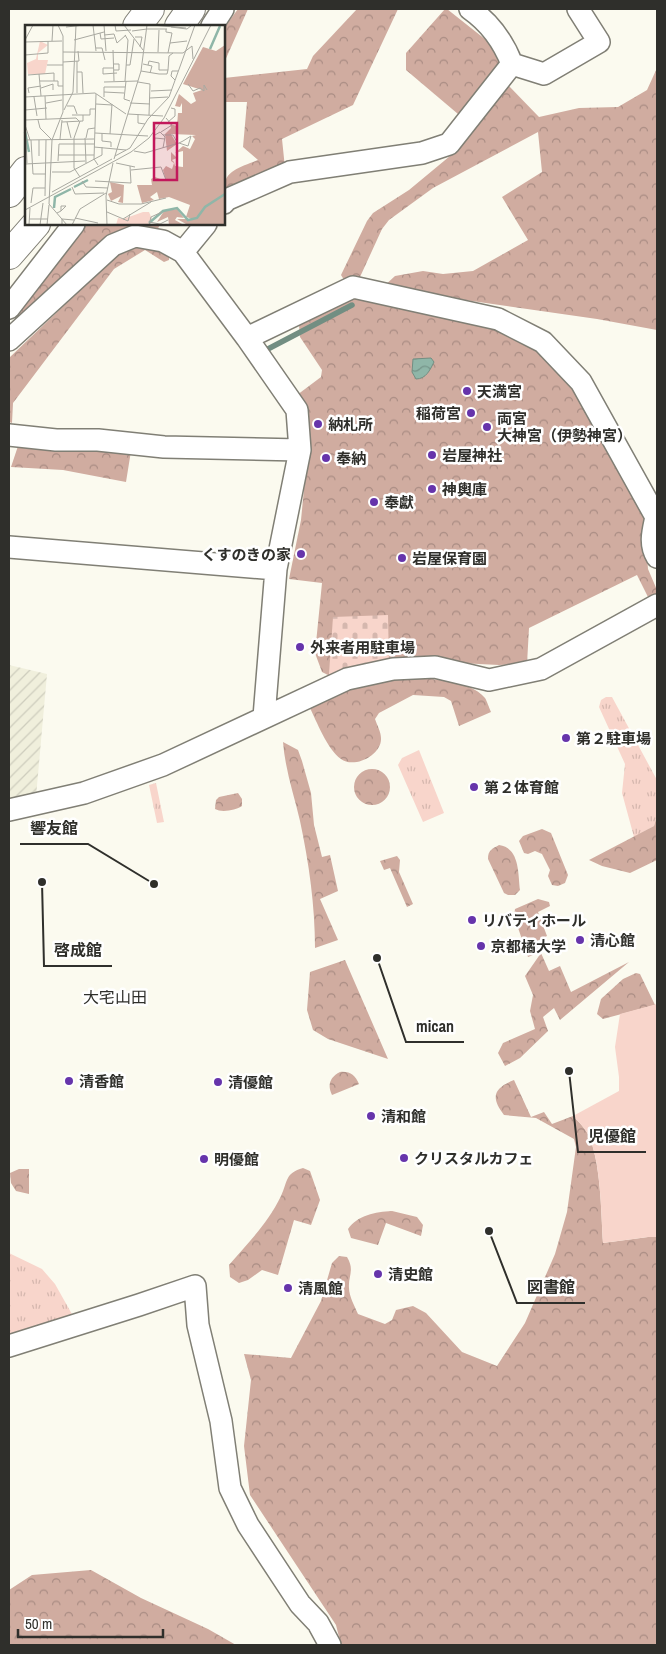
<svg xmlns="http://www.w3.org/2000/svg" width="666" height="1654" viewBox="0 0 666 1654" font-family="'Archivo Narrow','Noto Sans JP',sans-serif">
<defs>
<pattern id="industrial-furrows" width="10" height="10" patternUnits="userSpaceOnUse" patternTransform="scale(1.25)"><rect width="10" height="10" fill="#f0efdc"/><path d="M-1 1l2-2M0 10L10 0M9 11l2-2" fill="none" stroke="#cecdbd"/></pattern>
<pattern id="grass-tufts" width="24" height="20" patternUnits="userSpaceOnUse" patternTransform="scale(1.25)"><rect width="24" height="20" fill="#f8d5cb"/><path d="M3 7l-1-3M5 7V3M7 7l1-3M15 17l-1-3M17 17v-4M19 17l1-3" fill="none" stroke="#d5b7ae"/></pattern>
<pattern id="forest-crowns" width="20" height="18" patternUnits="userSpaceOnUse" patternTransform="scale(1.25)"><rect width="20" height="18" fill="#d0aca0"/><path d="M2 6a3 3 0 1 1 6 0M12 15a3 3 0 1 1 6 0" fill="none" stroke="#a98c83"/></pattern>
<pattern id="cemetery-stones" width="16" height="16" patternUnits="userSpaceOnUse" patternTransform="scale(1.25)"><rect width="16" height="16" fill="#f8d5cb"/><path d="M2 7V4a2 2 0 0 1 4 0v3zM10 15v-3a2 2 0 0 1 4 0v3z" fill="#d5b7ae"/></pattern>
<pattern id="water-waves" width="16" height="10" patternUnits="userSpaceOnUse" patternTransform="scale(1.25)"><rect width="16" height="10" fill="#8fb6a8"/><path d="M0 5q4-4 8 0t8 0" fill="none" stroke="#759489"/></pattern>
</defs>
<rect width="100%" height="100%" fill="#fbfaef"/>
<!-- industrial -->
<path fill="url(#industrial-furrows)" d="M 9,665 L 47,674 L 36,797 L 9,800 Z"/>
<!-- grass -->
<path fill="url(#grass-tufts)" d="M 606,697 L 612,697 L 657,780 L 657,816 L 654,826 L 634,837 L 622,793 L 625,764 L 599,707 L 601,700 Z
M 419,750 L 444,813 L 423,822 L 398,765 L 402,758 Z
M 156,783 L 164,822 L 157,823 L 149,785 Z
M 9,1253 L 42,1269 L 55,1284 L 73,1316 L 9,1336 Z"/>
<!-- forest -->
<path fill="url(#forest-crowns)" d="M 238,9 L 248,9 L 224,63 L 224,28 Z
M 357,9 L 398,9 L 353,105 L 282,139 L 285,168 L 224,189 C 224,170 242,167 258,160 L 243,147 L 247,102 L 224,102 L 224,78 L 307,69 L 313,56 Z
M 445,9 L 447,9 L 495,47 L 500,57 L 500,69 L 468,108 L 458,114 L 406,70 L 406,53 Z
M 657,68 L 657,330 L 597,319 L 382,288 L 395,276 L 423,271 L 443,274 L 473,271 L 528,240 L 502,197 L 542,172 L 538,132 L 433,188 L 389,220 L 382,229 L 360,277 L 346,283 L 341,275 L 367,221 L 373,213 L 409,190 L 450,156 L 508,85 L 539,117 L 579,108 L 618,107 L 647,90 Z
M 84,224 L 160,224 L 157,231 L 138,226 L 21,316 L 17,311 Z
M 141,244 L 169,254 L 169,260 L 164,262 L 145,250 L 114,269 L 13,403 L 12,423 L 9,422 L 9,358 L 122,250 Z
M 370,296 L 485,323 L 532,345 L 553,362 L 586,405 L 625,469 L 644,517 L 648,569 L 657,590 L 656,597 L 649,599 L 637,575 L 529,628 L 527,664 L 499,665 L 420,661 L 332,677 L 322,672 L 315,653 L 322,583 L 289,579 L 301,520 L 308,448 L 297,395 L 321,377 L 322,370 L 300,337 L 299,325 L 305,317 L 346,297 Z
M 19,443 L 131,451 L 126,482 L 63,470 L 11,467 Z
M 376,678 C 403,678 466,675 485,698 C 487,701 489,708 491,712 L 459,726 L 451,701 L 444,697 L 413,695 L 379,713 L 375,719 C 377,725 381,732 381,738 C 382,755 354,769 341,759 C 327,749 317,722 309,706 Z
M 283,742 L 298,750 L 302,761 L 311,793 L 314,825 L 322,857 L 330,855 L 338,891 L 320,899 L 338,940 L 315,948 C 315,906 309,863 300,821 C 294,795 285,769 283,742 Z
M354 787a18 18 0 1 1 36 0a18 18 0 1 1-36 0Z
M 238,793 L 242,799 L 242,806 C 236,810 222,813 215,809 L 216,800 L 219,797 Z
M 657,816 L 657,860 L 630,873 L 602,866 L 589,860 L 654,826 Z
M 542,829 L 551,833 L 568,875 L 565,883 L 558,886 L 552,885 L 548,876 L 550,870 L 542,854 L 535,851 L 528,854 L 524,853 L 519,841 L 523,836 Z
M 499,845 C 520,848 518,874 520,890 L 515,895 L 508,895 L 504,893 L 488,859 C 488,850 492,849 499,845 Z
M 397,856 L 400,860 L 399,872 L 413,904 L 407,907 L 390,868 L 384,870 L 380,861 Z
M 538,899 L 549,902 L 550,906 L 538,912 L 547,936 L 537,941 L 541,952 L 528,957 L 514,916 L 515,909 Z
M 541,953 L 549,971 L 560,966 L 571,992 L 629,962 L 560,1020 L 554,1008 L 543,1017 L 548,1031 L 520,1058 L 505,1066 L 498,1053 L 503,1043 L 535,1029 L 530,1011 L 533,995 L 525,976 Z
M 345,960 L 388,1059 L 328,1039 L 313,1030 L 307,1010 L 310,972 Z
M 636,973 L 640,974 L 655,1005 L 603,1019 L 597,1014 L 601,999 L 623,979 Z
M 340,1072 C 350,1071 355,1075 359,1084 L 332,1095 C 327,1085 330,1077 340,1072 Z
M 514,1080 L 531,1117 L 544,1112 L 552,1124 L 573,1116 C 578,1121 584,1127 588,1134 C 601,1161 601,1212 603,1243 L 648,1237 L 657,1237 L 657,1645 L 341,1645 L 336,1625 L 250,1495 L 244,1446 L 251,1380 L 244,1354 L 291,1358 L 321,1301 L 332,1263 L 339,1256 L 347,1257 C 355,1270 348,1276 349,1288 C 349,1296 355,1307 358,1314 L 385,1324 L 392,1320 L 396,1310 L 413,1306 L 426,1313 L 462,1352 L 497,1366 L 525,1323 L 555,1254 L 567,1212 L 576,1147 L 574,1139 L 536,1118 L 504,1115 C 490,1097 494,1088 514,1080 Z
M 303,1168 L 310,1171 L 320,1200 L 311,1225 L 294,1220 L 278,1275 L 262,1270 L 248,1280 L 239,1283 L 230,1277 L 229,1265 C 248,1243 268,1223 281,1196 C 288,1181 285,1173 303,1168 Z
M 19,1169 L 29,1169 L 29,1194 L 16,1191 L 11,1183 L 10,1173 Z
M 392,1211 L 417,1217 L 423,1225 L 421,1236 L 386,1223 L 378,1245 L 351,1238 L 348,1229 C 358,1215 375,1212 392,1211 Z
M 91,1570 L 141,1598 L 208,1629 L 236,1645 L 9,1645 L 9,1590 L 32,1575 Z"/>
<!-- cemetery -->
<path fill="url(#cemetery-stones)" d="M 388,615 L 389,663 L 333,676 L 329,674 L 333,617 Z"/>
<!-- garden -->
<path fill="#f8d5cb" d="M 657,1004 L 657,1237 L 648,1237 L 603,1243 C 601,1212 601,1161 588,1134 C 584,1127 578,1121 573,1116 L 619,1091 L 619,1077 L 615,1047 L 620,1014 Z"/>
<!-- water -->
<path fill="url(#water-waves)" stroke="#728e82" d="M 431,358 L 434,362 C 430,370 426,379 416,379 L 412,372 L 413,359 Z"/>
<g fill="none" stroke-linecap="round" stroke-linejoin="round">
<!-- stream -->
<path stroke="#728e82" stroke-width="5.5" d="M 266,350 L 352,305"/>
<defs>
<path id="minor" d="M 212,26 L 223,9
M 512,64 L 544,74 L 599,42 L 578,9
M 224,203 L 226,200 L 290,172 L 422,153 L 449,144 L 512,64 C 503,41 490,23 470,9
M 183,252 L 206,224
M 9,308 L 74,224
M 247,338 L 353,287 L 498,319 L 543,342 L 581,382 L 656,517 C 653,531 649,544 657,557
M 9,340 L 113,245 L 135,236 L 163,241 L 183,252 L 247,338 L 297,410 L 300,450 L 276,569 L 264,717
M 9,435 L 56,440 L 98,440 L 164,447 L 300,450
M 9,547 L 276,569
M 9,810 L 84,793 L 163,765 L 347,679 L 393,669 L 435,667 L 489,680 L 541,669 L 657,605
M 9,1346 L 139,1305 L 195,1286 L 198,1325 L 221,1421 L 230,1488 L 248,1525 L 300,1604 L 318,1623 L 330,1645"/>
<path id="motorway" d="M 137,26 L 150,9
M 179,26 L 191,9
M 9,193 L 26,171
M 9,255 L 36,224"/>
</defs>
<!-- minor casing -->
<use href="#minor" stroke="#807f75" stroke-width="24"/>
<!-- motorway casing -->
<use href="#motorway" stroke="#807f75" stroke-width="30"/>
<!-- minor -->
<use href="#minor" stroke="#fff" stroke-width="21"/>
<!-- motorway -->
<use href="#motorway" stroke="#fff" stroke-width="28"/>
</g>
<!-- markers -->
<g fill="#6634ab" stroke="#fff" stroke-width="2">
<circle cx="467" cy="391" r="5"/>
<circle cx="471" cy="413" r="5"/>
<circle cx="318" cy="424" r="5"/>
<circle cx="487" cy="427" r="5"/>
<circle cx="432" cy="455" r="5"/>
<circle cx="326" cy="458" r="5"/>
<circle cx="432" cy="489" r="5"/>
<circle cx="374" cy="502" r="5"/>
<circle cx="301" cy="554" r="5"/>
<circle cx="402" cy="558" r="5"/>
<circle cx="300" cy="647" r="5"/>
<circle cx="566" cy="738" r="5"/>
<circle cx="474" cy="787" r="5"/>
<circle cx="472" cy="920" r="5"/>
<circle cx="580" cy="940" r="5"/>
<circle cx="481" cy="946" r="5"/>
<circle cx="69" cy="1081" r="5"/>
<circle cx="218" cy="1082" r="5"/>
<circle cx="371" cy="1116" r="5"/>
<circle cx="404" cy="1158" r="5"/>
<circle cx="204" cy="1159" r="5"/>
<circle cx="378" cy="1274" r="5"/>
<circle cx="288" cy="1288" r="5"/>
</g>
<g text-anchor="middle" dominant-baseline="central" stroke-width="5" stroke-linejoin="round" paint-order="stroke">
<!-- poi labels -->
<g font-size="15" font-weight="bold" fill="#2f2f2b" stroke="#fff" text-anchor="start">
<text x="477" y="391">天満宮</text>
<text x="461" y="413" text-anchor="end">稲荷宮</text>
<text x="497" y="418">両宮<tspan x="497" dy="17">大神宮（伊勢神宮）</tspan></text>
<text x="328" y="424">納札所</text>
<text x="442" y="455">岩屋神社</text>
<text x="336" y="458">奉納</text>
<text x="442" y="489">神輿庫</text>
<text x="384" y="502">奉獻</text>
<text x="291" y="554" text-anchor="end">くすのきの家</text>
<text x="412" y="558">岩屋保育園</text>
<text x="310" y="647">外来者用駐車場</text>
<text x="576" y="738">第２駐車場</text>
<text x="484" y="787">第２体育館</text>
<text x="482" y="920">リバティホール</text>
<text x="590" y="940">清心館</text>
<text x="491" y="946">京都橘大学</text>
<text x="79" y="1081">清香館</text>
<text x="228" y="1082">清優館</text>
<text x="381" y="1116">清和館</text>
<text x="414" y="1158">クリスタルカフェ</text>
<text x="214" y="1159">明優館</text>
<text x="388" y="1274">清史館</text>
<text x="298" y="1288">清風館</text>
</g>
<!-- neighbourhood labels -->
<g font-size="16" fill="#2f2f2b" stroke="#fff">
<text x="115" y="997">大宅山田</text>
</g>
</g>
<!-- overview -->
<g transform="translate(25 25)">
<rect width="200" height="200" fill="#fbfaef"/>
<path d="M 15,16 L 23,20 L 13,28 L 13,35 L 23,35 L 20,49 L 3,49 L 2,38 L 11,34 Z" fill="#f8d5cb"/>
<path d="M 200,20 L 200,200 L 161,199 L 152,194 L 168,194 L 161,192 L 165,180 L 144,172 L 134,174 L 132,167 L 125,172 L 129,175 L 117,178 L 112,160 L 127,160 L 126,154 L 130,152 L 141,156 L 138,145 L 141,141 L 147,144 L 149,138 L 146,136 L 146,127 L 152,133 L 147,135 L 149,137 L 150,141 L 158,142 L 158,126 L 150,128 L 158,121 L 165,124 L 170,114 L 167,111 L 171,110 L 146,109 L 152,119 L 142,126 L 140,109 L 146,103 L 145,99 L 152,101 L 153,88 L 157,88 L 157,78 L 155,82 L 150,81 L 154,69 L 166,79 L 171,76 L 168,68 L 177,65 L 158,59 L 178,22 L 191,26 ZM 85,157 L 99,160 L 98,178 L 93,177 L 96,171 L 86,176 L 83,169 L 87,167 ZM 152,184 L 159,193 L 152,192 L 150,195 L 159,200 L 144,200 L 143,192 L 132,197 L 139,186 Z" fill="#d0aca0"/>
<path d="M 118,187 L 124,187 L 127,194 L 124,200 L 91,200 L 93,193 L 98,194 Z" fill="#f8d5cb"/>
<path fill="none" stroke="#8fb6a8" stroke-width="2.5" d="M 185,24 L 195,1M 0,107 L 4,127M 49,162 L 63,155M 29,183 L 30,172 L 46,164M 124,198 L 138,186 L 152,183 L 163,195 L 172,193 L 180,182 L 200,169"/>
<path fill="none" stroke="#a9a9a1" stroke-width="1" d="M 33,0 L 38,11 L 38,87 L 27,115 L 24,179 L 42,200M 68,0 L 71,26M 79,0 L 81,26M 90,0 L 91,6 L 106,5M 99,0 L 118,25M 127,0 L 161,3M 41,2 L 59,0M 146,2 L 162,4 L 167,0M 122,4 L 142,4M 141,4 L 141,7 L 147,8 L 143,28M 107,6 L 122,4M 75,8 L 76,14 L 89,13M 79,10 L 89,9 L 92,18 L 101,10M 100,10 L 103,15 L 100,56M 110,12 L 117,12 L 115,22M 0,15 L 8,0M 49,15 L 79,7M 27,16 L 28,0M 0,17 L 37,16M 145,18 L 162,16M 71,23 L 77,23 L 80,35M 88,25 L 89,56M 38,27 L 158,28 L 167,21 L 168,34M 133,27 L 134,5M 0,30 L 23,28 L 23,16M 38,37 L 54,36 L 53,26M 89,39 L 94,39 L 94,45 L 89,45M 118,39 L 127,41 L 125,48M 22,40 L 38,40M 101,40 L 105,40 L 109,14M 123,40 L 124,36 L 134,38 L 134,45M 89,43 L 78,43 L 78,49 L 92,48M 134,45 L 143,45 L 144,31 L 148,28M 116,46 L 134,49 L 142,49 L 143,45M 52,47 L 57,47 L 58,68M 14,49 L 16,71M 3,50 L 29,48 L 29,56M 150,55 L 146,51 L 147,46 L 153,46M 15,56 L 33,56 L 33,61 L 38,61M 101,56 L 99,74 L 105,76M 79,57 L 113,56M 113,57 L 125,59 L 124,90M 163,59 L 168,66 L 175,63 L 179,66 L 179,60 L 182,65M 16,63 L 28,59 L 28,65M 126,66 L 147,65M 79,67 L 99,68M 4,68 L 3,63 L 16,61M 52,68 L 52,36M 71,69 L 69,134 L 73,140M 20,71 L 21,94M 0,72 L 70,68 L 101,89M 9,72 L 12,91M 79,72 L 79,62 L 100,62M 125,73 L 143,72M 21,78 L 37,75M 105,78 L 125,79M 71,79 L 87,80M 42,81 L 49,81 L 52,89M 0,85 L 22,83M 39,85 L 48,67 L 51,0M 103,89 L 138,91M 113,89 L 113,98 L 120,99M 47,90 L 65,90 L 65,84 L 71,84M 0,95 L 51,93 L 54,96M 13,95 L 15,103 L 27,115M 55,96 L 49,113 L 49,143 L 55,152M 37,97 L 58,96 L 58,90M 42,97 L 46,113M 143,97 L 150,91 L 150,84 L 146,83M 0,100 L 5,115M 136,107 L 147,100 L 141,93M 70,108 L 123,111M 77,108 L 77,116 L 86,117 L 86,122M 85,109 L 87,79M 130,110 L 135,107 L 140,112 L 138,123M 138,110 L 148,110 L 153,119M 166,111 L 163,121 L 154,118 L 158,116 ZM 60,113 L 61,138M 61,113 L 63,104 L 70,103M 35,114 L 37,95M 0,115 L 69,114M 1,115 L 2,138M 6,115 L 8,149 L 21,149M 129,119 L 130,113 L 140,114M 69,122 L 101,125M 109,126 L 120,128 L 154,118M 33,130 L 69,130M 14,131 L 14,115M 90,131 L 105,123 L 123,94 L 144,72 L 170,0M 89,134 L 116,46 L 122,0M 33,136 L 34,119 L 69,119M 91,138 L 110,142M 0,139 L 60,136M 106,145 L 136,142 L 141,155M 27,147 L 45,147 L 77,130 L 77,122M 57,156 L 61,162 L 83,163M 70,156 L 106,158 L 105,141M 47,162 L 50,169 L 79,168M 27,167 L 87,134M 20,171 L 21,115M 82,175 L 94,179 L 116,179 L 141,173M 6,178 L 8,163 L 20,163M 0,185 L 106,127 L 124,113 L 139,93 L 186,0M 82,187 L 103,196 L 105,189M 32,188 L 36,186 L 41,181 L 36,181 L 36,186M 50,193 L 73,198M 4,194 L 23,194M 98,194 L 126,177M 124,197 L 135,199 L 143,195M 4,200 L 5,183M 15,200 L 18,178M 22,200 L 24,180M 37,200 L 37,194 L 49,195M 47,200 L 55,184 L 81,168M 82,200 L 81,171 L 88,138M 124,200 L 126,192 L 137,187"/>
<path fill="#c2185b" fill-opacity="0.15" stroke="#c2185b" stroke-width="2.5" d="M 129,98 L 152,98 L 152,155 L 129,155 Z"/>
<rect width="200" height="200" fill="none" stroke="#2f2f2b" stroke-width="2.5"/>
</g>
<!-- callouts -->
<path fill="none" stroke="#2f2f2b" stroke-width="2" d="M154 884L88 844H20M42 882L44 966H112M377 958L406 1042H464M569 1071L578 1152H646M489 1231L517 1303H585"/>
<g fill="#2f2f2b" stroke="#fff" stroke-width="2">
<circle cx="154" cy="884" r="5"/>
<circle cx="42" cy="882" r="5"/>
<circle cx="377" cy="958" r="5"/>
<circle cx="569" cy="1071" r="5"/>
<circle cx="489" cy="1231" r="5"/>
</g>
<g font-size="16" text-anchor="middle" font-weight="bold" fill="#2f2f2b" stroke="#fff" stroke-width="5" stroke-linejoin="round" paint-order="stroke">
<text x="54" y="834">響友館</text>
<text x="78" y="956">啓成館</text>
<text x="435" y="1032">mican</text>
<text x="612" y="1142">児優館</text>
<text x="551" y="1293">図書館</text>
</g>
<!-- border -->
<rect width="666" height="1654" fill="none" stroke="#2f2f2b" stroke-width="20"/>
<!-- scale -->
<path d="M18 1629v8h145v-8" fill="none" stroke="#2f2f2b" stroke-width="2.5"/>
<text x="25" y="1629" font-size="15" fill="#2f2f2b" stroke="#ffffff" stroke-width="4" paint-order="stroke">50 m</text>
</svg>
